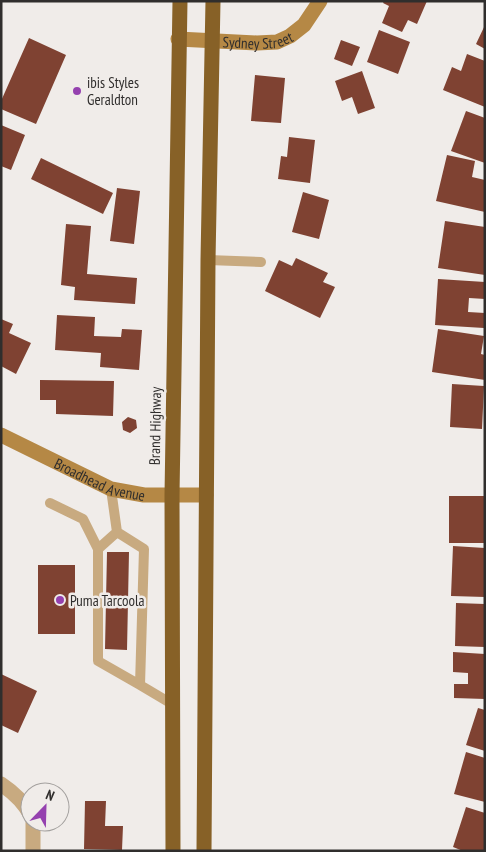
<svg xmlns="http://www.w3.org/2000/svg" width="486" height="852" viewBox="0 0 486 852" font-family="'PT Sans Narrow',sans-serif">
<rect width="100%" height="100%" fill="#f0ece9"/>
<!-- building -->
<path fill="#7f4232" d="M 384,1 L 427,1 L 417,24 L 408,20 L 402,32 L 382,23 L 389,6 L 383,3 Z
M 485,25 L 485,49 L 476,44 Z
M 379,30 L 410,42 L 398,74 L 367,62 Z
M 29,38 L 66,55 L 36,124 L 1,109 L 1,101 Z
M 341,40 L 360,47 L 352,66 L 334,59 Z
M 467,54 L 485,61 L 485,107 L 443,90 L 452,67 L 461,71 Z
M 362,71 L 375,108 L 358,114 L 352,97 L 342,101 L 335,81 Z
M 255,75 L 285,78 L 281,123 L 251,121 Z
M 466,111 L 485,118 L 485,163 L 451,151 Z
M 1,125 L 25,135 L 11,170 L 1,166 Z
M 289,137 L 315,140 L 310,183 L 278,179 L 281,156 L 287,157 Z
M 447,155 L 475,161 L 472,177 L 485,180 L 485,212 L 436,201 Z
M 41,158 L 113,193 L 103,214 L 31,179 Z
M 117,188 L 140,191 L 134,244 L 110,241 Z
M 303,192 L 329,200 L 319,239 L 292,232 Z
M 445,221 L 485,227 L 485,275 L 438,268 Z
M 66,224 L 91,226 L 87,274 L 137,278 L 135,304 L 74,300 L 75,287 L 61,285 Z
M 296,258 L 328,273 L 323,282 L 335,287 L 320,318 L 265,291 L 279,260 L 292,266 Z
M 438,279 L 485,282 L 485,299 L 469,298 L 468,312 L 485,313 L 484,328 L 435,325 Z
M 57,315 L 95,317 L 94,336 L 121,337 L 122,329 L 142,330 L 139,370 L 100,367 L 101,353 L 55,350 Z
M 1,319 L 13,324 L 9,333 L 31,343 L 16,374 L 1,366 Z
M 438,329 L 484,336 L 481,354 L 485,355 L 485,380 L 432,372 Z
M 40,380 L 114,381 L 113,416 L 56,414 L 56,400 L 40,400 Z
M 452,384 L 484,386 L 482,429 L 450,427 Z
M 128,417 L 136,420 L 137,428 L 130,433 L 123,430 L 122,422 Z
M 449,496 L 485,496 L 485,543 L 449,543 Z
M 453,546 L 485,548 L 485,597 L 451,596 Z
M 107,552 L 129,552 L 127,650 L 105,649 Z
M 38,565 L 75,565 L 75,634 L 38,634 Z
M 456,603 L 485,604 L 485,647 L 455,646 Z
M 453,652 L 485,654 L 485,699 L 454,698 L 454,684 L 468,684 L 468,673 L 453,672 Z
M 1,674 L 37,691 L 18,733 L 1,725 Z
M 478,708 L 485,710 L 485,751 L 466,745 Z
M 466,752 L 485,758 L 485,802 L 454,794 Z
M 85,801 L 106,801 L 105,826 L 123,826 L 122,850 L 84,849 Z
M 466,807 L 485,813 L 485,851 L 463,851 L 453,847 Z"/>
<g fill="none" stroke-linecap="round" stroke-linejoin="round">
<!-- lane -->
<path stroke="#c8aa80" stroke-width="10" d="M 208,260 L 261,262
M 111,489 L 117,532
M 50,503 L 83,519 L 98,549
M 117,532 L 144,549 L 140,685 L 172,704
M 117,532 L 98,549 L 98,661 L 140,685"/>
<!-- street -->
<path stroke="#c8aa80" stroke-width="15" d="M 1,784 C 13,792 23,801 30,814
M 33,822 L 33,851"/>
<!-- secondary -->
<g stroke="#b58845" stroke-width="15">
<path id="s1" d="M 178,39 L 257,43 L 277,42 L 290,36 L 304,25 L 320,1"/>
<path id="s2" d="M 1,435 L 111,489 L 144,495 L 206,495"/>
</g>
<!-- highway -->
<path stroke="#876127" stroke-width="15" d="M 173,851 L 172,495 L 180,1
M 204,851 L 208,260 L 213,1"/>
</g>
<!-- markers -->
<g fill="#9541af" stroke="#f0ece9" stroke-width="2">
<circle cx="77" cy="91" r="5"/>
<circle cx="60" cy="600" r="5"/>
</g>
<g text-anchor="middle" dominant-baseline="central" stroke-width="5" stroke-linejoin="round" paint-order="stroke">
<!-- street labels -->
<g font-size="15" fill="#302e2d" stroke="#f0ece9">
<text stroke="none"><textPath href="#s1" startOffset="80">Sydney Street</textPath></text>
<text transform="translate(155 426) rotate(-89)">Brand Highway</text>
<text stroke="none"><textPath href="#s2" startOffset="109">Broadhead Avenue</textPath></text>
</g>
<!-- poi labels -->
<g font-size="15" fill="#302e2d" stroke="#f0ece9" text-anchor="start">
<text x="87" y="82">ibis Styles<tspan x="87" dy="17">Geraldton</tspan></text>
<text x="70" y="600">Puma Tarcoola</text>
</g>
</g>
<!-- border -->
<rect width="486" height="852" fill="none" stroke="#302e2d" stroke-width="5"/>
<!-- north arrow -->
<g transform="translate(45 807) rotate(23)"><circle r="24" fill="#f0ece9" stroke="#a3a09e"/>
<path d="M0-4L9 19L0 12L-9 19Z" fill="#9541af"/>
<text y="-8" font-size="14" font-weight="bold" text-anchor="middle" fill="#302e2d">N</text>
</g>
</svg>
